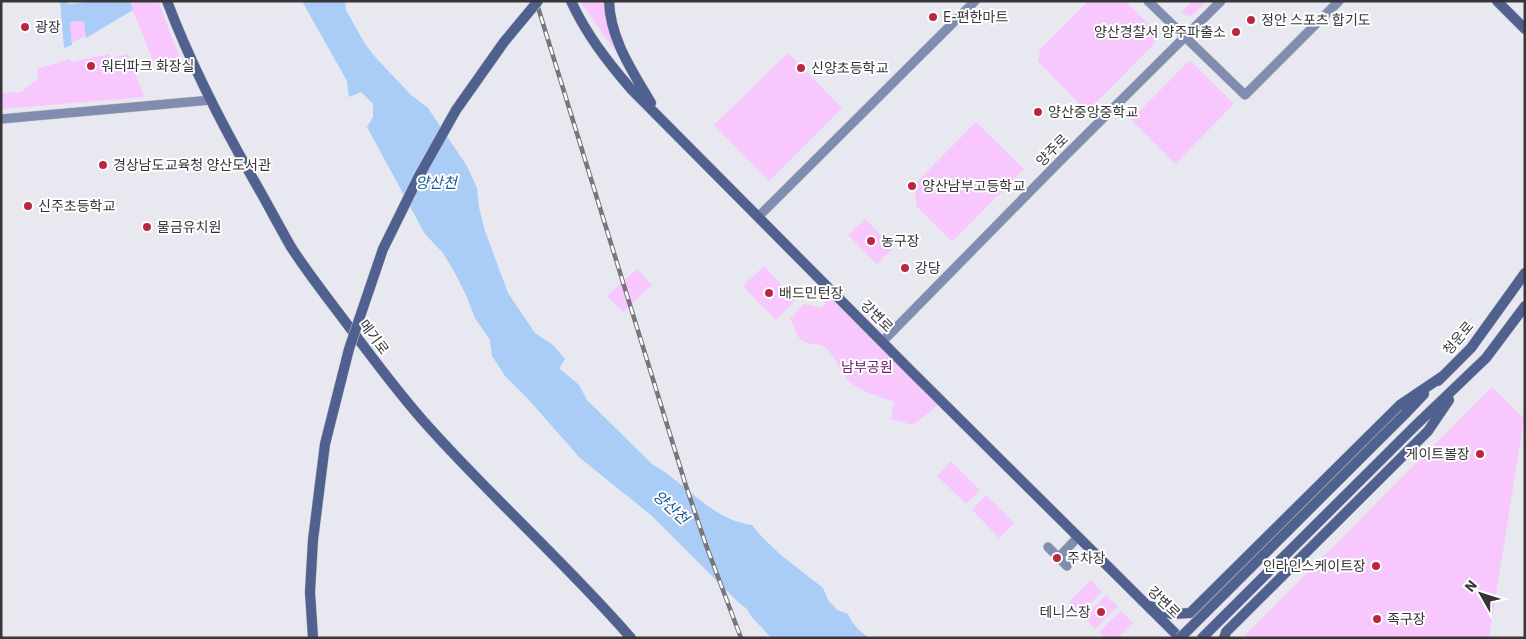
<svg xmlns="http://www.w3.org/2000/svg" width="1526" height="639" viewBox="0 0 1526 639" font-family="'IBM Plex Sans','Noto Sans KR',sans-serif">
<rect width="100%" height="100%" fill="#e8e8f0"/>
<!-- green -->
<path fill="#f8c7fd" d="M 129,1 L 158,1 L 181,61 L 153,61 Z
M 580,1 L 605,1 L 605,16 L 616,52 Z
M 1088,1 L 1125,1 L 1158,33 L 1154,44 L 1087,112 L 1038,61 L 1040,49 Z
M 1192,1 L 1207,1 L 1192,16 L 1185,15 L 1181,12 Z
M 84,21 L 86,36 L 72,42 L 70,22 Z
M 788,53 L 842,108 L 769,181 L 714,125 Z
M 109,54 L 111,58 L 128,54 L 144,97 L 1,109 L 1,93 L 21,92 L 38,79 L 37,69 L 70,59 L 71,62 Z
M 1190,60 L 1234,104 L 1175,164 L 1131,120 Z
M 976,122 L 1024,169 L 952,242 L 917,207 L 914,185 Z
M 865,219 L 893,248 L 877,264 L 848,235 Z
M 764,266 L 796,300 L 776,320 L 743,286 Z
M 637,269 L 652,285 L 623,312 L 607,296 Z
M 829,297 L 938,405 L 913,425 L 891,419 L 894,402 C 880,396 860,392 849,381 C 840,371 836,358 827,349 C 820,341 810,347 803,341 C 795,336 795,326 790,319 L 804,304 L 822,308 Z
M 1492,387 L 1524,419 L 1489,638 L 1242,638 Z
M 951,461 L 980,490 L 966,504 L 937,476 Z
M 986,495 L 1014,523 L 999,538 L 972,510 Z
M 1091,580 L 1102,592 L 1080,613 L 1069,602 Z
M 1106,595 L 1118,606 L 1095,629 L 1084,617 Z
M 1121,611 L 1133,623 L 1118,638 L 1105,638 L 1099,632 Z"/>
<!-- water -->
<path fill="#a9cdf6" d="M 60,1 L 68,1 L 69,4 L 82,3 L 82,1 L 130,1 L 133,10 L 86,38 L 84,21 L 70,22 L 72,45 L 64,48 Z
M 302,1 L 345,1 L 346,10 L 365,44 L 376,58 L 411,95 L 428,108 L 467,166 L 477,188 L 479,207 L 485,231 L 508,293 L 535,333 L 553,345 L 565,359 L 559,368 L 579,385 L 587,400 L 653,465 C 689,485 710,519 752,525 L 763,538 L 782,556 L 823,588 L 828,600 L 837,610 L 848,614 C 853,625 860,633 871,638 L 771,638 L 751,616 L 747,609 L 738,602 L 652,516 L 580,458 L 530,401 L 505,376 L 492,356 L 490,340 L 475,318 L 466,295 L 455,273 L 443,253 L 425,234 L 367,127 L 373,117 L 373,104 L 361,92 L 349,97 L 347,81 Z"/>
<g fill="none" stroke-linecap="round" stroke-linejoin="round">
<defs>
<path id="street" d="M 1148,1 L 1245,95 L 1339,1
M 1,119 L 211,100
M 759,216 L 975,1
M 883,341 L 1059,162 L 1221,1
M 1048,547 L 1067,566
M 1059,557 L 1078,537"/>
<path id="secondary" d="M 167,1 C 191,65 222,125 256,184 C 268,205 279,226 291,247 C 309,275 330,301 350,328 C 375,361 399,394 427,425 C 492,498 566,563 631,638
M 571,1 C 586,34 607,61 631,89 L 910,370 L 1180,638
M 609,1 C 610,39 633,72 651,103
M 1497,1 L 1525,29
M 1438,381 L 1471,348 L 1525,273
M 1405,414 L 1424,394
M 310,592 L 313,638
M 1150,606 L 1172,614 L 1190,613 L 1400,405 L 1443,376
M 1202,638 L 1415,426 L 1486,358 L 1525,306
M 1224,638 L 1226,632 L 1428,431 L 1449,400"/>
</defs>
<!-- street casing -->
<use href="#street" stroke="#c4c4cb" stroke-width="10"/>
<!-- secondary casing -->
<use href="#secondary" stroke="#c4c4cb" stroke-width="11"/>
<!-- street -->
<use href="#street" stroke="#808dae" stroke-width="9"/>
<!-- secondary -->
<use href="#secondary" stroke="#50608f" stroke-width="10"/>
<defs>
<path id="rail" d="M 536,1 L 686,486 L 706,545 L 741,638"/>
</defs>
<!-- rail casing -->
<use href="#rail" stroke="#76767b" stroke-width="4.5"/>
<!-- rail -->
<use href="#rail" stroke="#fff" stroke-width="2.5" stroke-dasharray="8" stroke-linecap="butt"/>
<defs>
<path id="secondary-bridge" d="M 310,592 L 313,540 L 325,444 L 349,349 L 383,249 L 419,176 L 456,110 L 504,42 L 538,1
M 1180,638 L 1405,414"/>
</defs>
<!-- secondary-bridge casing -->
<use href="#secondary-bridge" stroke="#c4c4cb" stroke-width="11" stroke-linecap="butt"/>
<!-- secondary-bridge -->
<use href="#secondary-bridge" stroke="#50608f" stroke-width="10"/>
</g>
<!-- markers -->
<g fill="#b9283f" stroke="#fff" stroke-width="2">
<circle cx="933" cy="17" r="5"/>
<circle cx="1251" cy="20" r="5"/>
<circle cx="25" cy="27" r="5"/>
<circle cx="1236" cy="32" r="5"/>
<circle cx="91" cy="66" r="5"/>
<circle cx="801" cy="68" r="5"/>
<circle cx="1038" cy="112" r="5"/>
<circle cx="103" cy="165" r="5"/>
<circle cx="912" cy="186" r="5"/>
<circle cx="28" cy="206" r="5"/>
<circle cx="147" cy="227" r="5"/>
<circle cx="871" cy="241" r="5"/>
<circle cx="905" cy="268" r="5"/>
<circle cx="769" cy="293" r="5"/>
<circle cx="1480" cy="454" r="5"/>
<circle cx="1057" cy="558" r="5"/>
<circle cx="1376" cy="566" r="5"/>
<circle cx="1101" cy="612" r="5"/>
<circle cx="1377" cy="619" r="5"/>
</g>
<g text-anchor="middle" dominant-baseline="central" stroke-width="4" stroke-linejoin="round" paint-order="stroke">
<!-- poi labels -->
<g font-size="14" fill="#363639" stroke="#fff" text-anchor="start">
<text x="943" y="17">E-편한마트</text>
<text x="1261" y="20">정안 스포츠 합기도</text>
<text x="35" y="27">광장</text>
<text x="1226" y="32" text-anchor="end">양산경찰서 양주파출소</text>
<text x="101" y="66">워터파크 화장실</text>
<text x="811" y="68">신양초등학교</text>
<text x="1048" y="112">양산중앙중학교</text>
<text x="113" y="165">경상남도교육청 양산도서관</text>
<text x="922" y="186">양산남부고등학교</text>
<text x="38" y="206">신주초등학교</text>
<text x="157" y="227">물금유치원</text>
<text x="881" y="241">농구장</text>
<text x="915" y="268">강당</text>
<text x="779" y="293">배드민턴장</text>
<text x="1470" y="454" text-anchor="end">게이트볼장</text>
<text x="1067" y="558">주차장</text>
<text x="1366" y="566" text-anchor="end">인라인스케이트장</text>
<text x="1091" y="612" text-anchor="end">테니스장</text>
<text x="1387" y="619">족구장</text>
</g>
<!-- street labels -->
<g font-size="14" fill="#363639" stroke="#fff">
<text transform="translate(1052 150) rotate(-45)">양주로</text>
<text transform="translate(877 316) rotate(45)">강변로</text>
<text transform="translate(374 337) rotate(53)">메기로</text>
<text transform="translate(1458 338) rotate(-50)">청운로</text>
<text transform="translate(1164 602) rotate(44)">강변로</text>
</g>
<!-- park labels -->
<g font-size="14" fill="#6a2172" stroke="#fff">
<text x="867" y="367">남부공원</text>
</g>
<!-- water labels -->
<g font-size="15" font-style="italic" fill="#1a5995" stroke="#fff">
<text x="436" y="182">양산천</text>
<text transform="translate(671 507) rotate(42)">양산천</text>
</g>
</g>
<!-- border -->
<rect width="1526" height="639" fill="none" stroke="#363639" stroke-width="5"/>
<!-- north arrow -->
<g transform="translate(1481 594) rotate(309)" stroke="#ffffff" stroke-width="4" paint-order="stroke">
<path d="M0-4L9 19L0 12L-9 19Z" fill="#363639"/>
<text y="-8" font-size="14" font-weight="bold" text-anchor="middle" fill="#363639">N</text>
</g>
</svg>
